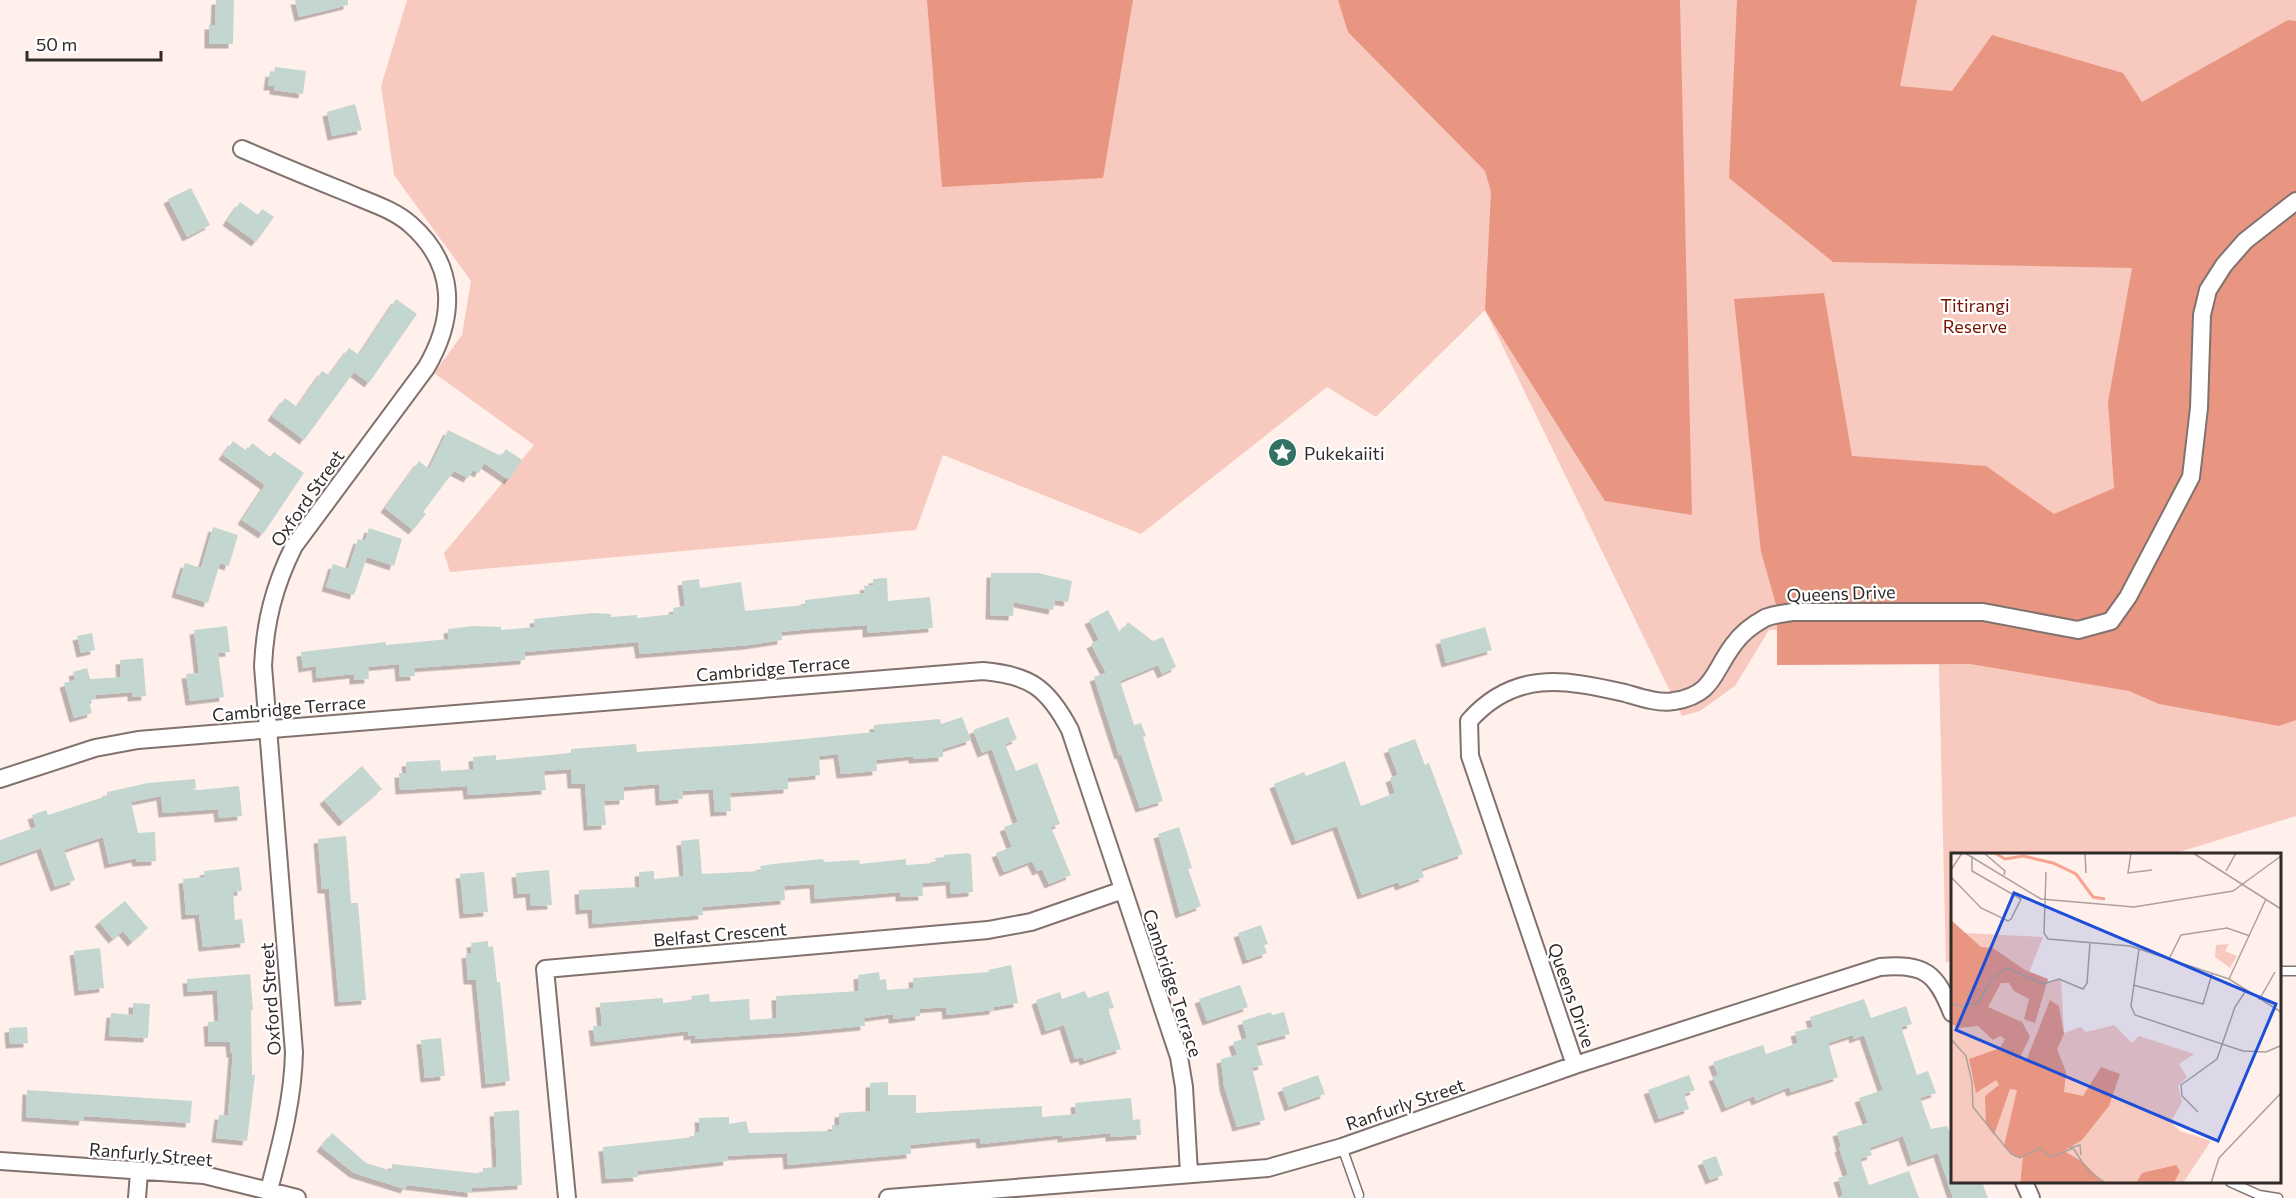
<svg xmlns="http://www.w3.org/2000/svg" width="2296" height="1198" viewBox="0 0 2296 1198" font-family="Commissioner,sans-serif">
<defs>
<filter id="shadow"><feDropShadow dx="-4.5" dy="4.5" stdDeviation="0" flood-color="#0004"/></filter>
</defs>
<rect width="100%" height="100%" fill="#fff0ec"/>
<!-- green -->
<path fill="#f8cabf" d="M 407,0 L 2296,0 L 2296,816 L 2173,854 L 1952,854 L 1952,960 L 1946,963 L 1938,630 L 1769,630 L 1735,686 L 1700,711 L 1682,716 L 1485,310 L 1376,417 L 1327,387 L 1141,534 L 943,455 L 916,530 L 450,572 L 444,553 L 534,445 L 434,373 L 462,335 L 471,281 L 394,175 L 381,86 Z"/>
<!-- forest -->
<path fill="#e89682" d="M 927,0 L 1133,0 L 1103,178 L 942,187 Z
M 1338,0 L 1680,0 L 1692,515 L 1605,501 L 1485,310 L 1491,192 L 1485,171 L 1348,32 Z
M 1737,0 L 1917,0 L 1900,86 L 1952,91 L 1992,35 L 2123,73 L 2142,102 L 2288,20 L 2296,21 L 2296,720 L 2279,726 L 2159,704 L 2129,691 L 1970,664 L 1777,665 L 1777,608 L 1761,552 L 1734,299 L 1824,293 L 1852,456 L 1986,466 L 2054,514 L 2114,488 L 2108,402 L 2132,268 L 1833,262 L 1729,178 Z"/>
<!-- building -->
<path fill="#c4d6d0" filter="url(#shadow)" d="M 216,0 L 234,0 L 233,44 L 209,44 L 209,25 L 215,25 Z
M 295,0 L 348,0 L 348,5 L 299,17 Z
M 275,67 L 306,71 L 303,94 L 274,90 L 274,86 L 268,86 L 270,72 L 274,73 Z
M 355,104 L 362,130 L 332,136 L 327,112 Z
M 191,188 L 210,225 L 187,237 L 168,199 Z
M 240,202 L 258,215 L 262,209 L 274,217 L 256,242 L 227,221 Z
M 396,299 L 417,314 L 369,383 L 354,372 L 304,440 L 272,416 L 285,398 L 297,407 L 322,371 L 329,375 L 349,348 L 359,355 Z
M 448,430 L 501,456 L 506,449 L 522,460 L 509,480 L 484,463 L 479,473 L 473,470 L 468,478 L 454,471 L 423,512 L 426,514 L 413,530 L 385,508 L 419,461 L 429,469 Z
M 233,441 L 247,451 L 252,443 L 270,457 L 274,452 L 304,473 L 263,534 L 242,520 L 265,485 L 223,455 Z
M 213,527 L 238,535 L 229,566 L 220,563 L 208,603 L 176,593 L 185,563 L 201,568 Z
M 369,528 L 402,539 L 394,566 L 367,557 L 354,595 L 326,587 L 333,564 L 348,569 L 358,539 L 365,541 Z
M 991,573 L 1038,573 L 1072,581 L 1068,602 L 1055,600 L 1053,610 L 1014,602 L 1013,616 L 990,615 Z
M 887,578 L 888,601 L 930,597 L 933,628 L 867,633 L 867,625 L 810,629 L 781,632 L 782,640 L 749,645 L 640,654 L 638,642 L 525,652 L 525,660 L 414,668 L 415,676 L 400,677 L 399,664 L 368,667 L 369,679 L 354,680 L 354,674 L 317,678 L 316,666 L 303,668 L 301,652 L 386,642 L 386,645 L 449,639 L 448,629 L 473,626 L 501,627 L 501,630 L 535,627 L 534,619 L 593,613 L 611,614 L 611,617 L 637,615 L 637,618 L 674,614 L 673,608 L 685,606 L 682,581 L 699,579 L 700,588 L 741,582 L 745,611 L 805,605 L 805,600 L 865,593 L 864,586 L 873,585 L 873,579 Z
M 1108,610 L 1120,633 L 1128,622 L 1153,641 L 1163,637 L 1176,667 L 1162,674 L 1158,665 L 1120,681 L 1134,725 L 1141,723 L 1146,736 L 1143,737 L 1163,801 L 1140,808 L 1121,754 L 1119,755 L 1094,677 L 1106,673 L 1091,644 L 1099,640 L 1089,620 Z
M 227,626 L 230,652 L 218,653 L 224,697 L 190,701 L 186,674 L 199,673 L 194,630 Z
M 1485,627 L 1492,650 L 1446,663 L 1440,640 Z
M 92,633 L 95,650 L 81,653 L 77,636 Z
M 143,658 L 146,696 L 132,697 L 132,692 L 95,695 L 96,699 L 89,701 L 92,713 L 74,718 L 64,683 L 75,680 L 73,672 L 87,668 L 90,679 L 121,677 L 120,660 Z
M 962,717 L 971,740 L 943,749 L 943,757 L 913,759 L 913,756 L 876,760 L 877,771 L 841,774 L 838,754 L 819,756 L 820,775 L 788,778 L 788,789 L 730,793 L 731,811 L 715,812 L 713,789 L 682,791 L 683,799 L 660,801 L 659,784 L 624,787 L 624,800 L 604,801 L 606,825 L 588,826 L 585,784 L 572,784 L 571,769 L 544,771 L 546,790 L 468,795 L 467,786 L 400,790 L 399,773 L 407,773 L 406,762 L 440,760 L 441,771 L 474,769 L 473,757 L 496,755 L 496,760 L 571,753 L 571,749 L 636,744 L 637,752 L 763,743 L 874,732 L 874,725 L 940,719 L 941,724 Z
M 1008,717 L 1017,739 L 1005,744 L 1016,771 L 1037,763 L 1060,824 L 1051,827 L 1071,875 L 1049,884 L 1042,869 L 1037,871 L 1032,861 L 1004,872 L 996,853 L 1012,847 L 1004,827 L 1018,822 L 992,749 L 982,753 L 973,730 Z
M 1415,739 L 1425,765 L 1429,763 L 1463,854 L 1421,869 L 1424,877 L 1400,886 L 1398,882 L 1362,895 L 1337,826 L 1296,841 L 1274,784 L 1304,772 L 1306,776 L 1345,761 L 1361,806 L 1395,793 L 1390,778 L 1398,775 L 1388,749 Z
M 362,766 L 382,789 L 343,822 L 324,800 Z
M 195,779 L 196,788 L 192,789 L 199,790 L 239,786 L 242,816 L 219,818 L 218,809 L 163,813 L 161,796 L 131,802 L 138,833 L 155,832 L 156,861 L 137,862 L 136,858 L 109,864 L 103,837 L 64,850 L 75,880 L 55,887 L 41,848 L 0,863 L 0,840 L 36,827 L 32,815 L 46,810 L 48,815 L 107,796 L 107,792 L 148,783 Z
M 1179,827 L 1192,868 L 1188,869 L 1201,906 L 1180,914 L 1158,834 Z
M 346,836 L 351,903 L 358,903 L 366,1000 L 339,1002 L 329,889 L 322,889 L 318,839 Z
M 699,839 L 702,874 L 761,871 L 760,866 L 773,864 L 823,859 L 824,862 L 859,860 L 860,864 L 906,859 L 906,865 L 936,863 L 935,858 L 944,857 L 944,855 L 968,853 L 971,855 L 973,892 L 951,894 L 950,881 L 922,883 L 923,896 L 900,897 L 900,892 L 815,899 L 814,884 L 784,886 L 785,900 L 702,907 L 703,915 L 593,924 L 592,909 L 580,910 L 579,890 L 640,887 L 639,872 L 654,871 L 654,879 L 684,876 L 681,841 Z
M 239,867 L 242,891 L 233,892 L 235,920 L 242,919 L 245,943 L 203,947 L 199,914 L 186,915 L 183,879 L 205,877 L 204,871 Z
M 549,870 L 552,905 L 531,906 L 530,893 L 518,894 L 516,873 Z
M 484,872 L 488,912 L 464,914 L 460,874 Z
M 125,901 L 148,928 L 132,942 L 123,931 L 113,939 L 99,922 Z
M 1261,925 L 1268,944 L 1264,945 L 1267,953 L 1247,960 L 1238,933 Z
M 488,941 L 488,947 L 493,946 L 497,982 L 500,982 L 510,1081 L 486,1084 L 476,980 L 468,980 L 466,954 L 472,953 L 471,943 Z
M 100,948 L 104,988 L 79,991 L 74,951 Z
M 1011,965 L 1018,1003 L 994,1007 L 994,1010 L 947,1015 L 946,1007 L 919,1009 L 920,1016 L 893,1019 L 893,1014 L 864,1018 L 865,1026 L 800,1032 L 695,1039 L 695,1035 L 688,1036 L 688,1031 L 595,1042 L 593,1026 L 602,1026 L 600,1003 L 663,998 L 663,1003 L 692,1000 L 691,996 L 709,994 L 710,1002 L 749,999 L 750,1020 L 777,1018 L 776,996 L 859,991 L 858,975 L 879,972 L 880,980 L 886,979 L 887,990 L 914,988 L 913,978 L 989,972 L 988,970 Z
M 250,974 L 253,1010 L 251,1010 L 252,1075 L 255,1075 L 247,1141 L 216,1138 L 219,1115 L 228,1116 L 233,1053 L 231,1053 L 230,1042 L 209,1042 L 208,1022 L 219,1021 L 217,990 L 188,992 L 187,979 Z
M 1240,985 L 1248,1007 L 1207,1021 L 1199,999 Z
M 1085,991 L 1088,998 L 1108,991 L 1114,1008 L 1108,1009 L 1121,1049 L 1084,1061 L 1083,1057 L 1075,1059 L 1064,1025 L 1046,1031 L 1036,1000 L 1060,992 L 1062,999 Z
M 1864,999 L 1871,1018 L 1906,1006 L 1912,1024 L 1901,1027 L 1917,1075 L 1928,1071 L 1936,1093 L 1920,1098 L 1931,1129 L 1947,1126 L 1953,1140 L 1953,1182 L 1982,1182 L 1988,1198 L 1953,1198 L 1938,1153 L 1912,1162 L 1903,1136 L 1869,1148 L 1872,1155 L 1860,1159 L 1869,1185 L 1909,1171 L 1919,1198 L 1839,1198 L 1843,1194 L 1838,1178 L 1848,1175 L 1839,1148 L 1841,1147 L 1837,1132 L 1868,1123 L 1859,1098 L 1883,1090 L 1864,1035 L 1854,1039 L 1853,1035 L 1828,1043 L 1838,1077 L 1791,1092 L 1789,1087 L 1756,1101 L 1754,1096 L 1726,1108 L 1713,1077 L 1718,1075 L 1713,1062 L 1763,1045 L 1766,1054 L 1798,1043 L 1795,1032 L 1813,1027 L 1810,1017 Z
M 133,1003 L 150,1004 L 148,1038 L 109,1036 L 111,1013 L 133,1015 Z
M 1271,1012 L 1272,1015 L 1284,1012 L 1290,1034 L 1256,1043 L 1263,1065 L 1252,1068 L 1265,1120 L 1237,1127 L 1224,1086 L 1221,1059 L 1237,1055 L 1233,1042 L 1247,1038 L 1242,1021 Z
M 27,1027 L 28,1043 L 10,1044 L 9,1028 Z
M 441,1038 L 445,1076 L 425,1078 L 421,1040 Z
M 1318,1075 L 1325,1094 L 1289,1107 L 1282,1088 Z
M 1689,1075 L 1695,1090 L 1684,1094 L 1689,1109 L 1659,1119 L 1648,1090 Z
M 888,1082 L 888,1095 L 916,1095 L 916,1113 L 1042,1106 L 1042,1117 L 1076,1114 L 1075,1103 L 1131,1098 L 1133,1120 L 1140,1119 L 1141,1135 L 1110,1137 L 1110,1133 L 1062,1138 L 1062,1135 L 981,1144 L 980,1138 L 910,1145 L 911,1154 L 788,1165 L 787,1153 L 727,1156 L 728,1161 L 637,1171 L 638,1177 L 606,1179 L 603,1147 L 694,1137 L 694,1132 L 700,1132 L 699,1118 L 729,1117 L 729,1124 L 746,1121 L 749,1133 L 832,1131 L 832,1125 L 839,1125 L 839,1113 L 870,1111 L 870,1083 Z
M 27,1090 L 192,1101 L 190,1123 L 84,1116 L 83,1121 L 26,1117 Z
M 519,1110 L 522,1185 L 472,1188 L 472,1193 L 407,1185 L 405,1189 L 354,1173 L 321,1147 L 332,1133 L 366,1163 L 392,1171 L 392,1164 L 483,1174 L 483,1168 L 497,1167 L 494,1112 Z
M 1716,1156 L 1723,1175 L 1710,1180 L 1702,1161 Z"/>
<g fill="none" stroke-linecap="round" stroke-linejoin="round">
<defs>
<path id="lane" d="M 2280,971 L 2296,971
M 1342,1147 L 1359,1195
M 2230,1182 L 2259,1195 L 2278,1198"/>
<path id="street" d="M 242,149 C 277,164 313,179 348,193 C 368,202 393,209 410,224 C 457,265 456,317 426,368 L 294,546 C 274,586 265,622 263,666 L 294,1052 C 293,1100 281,1144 269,1190
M 0,779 L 95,748 L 138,740 L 983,671 C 1030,675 1048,688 1070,730 L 1179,1057 L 1184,1087 L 1189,1173
M 1575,1065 L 1470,756 L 1469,721 C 1514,670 1564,679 1625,693 C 1639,697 1659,704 1674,701 C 1714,695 1713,671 1734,644 C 1741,634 1754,624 1765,618 C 1773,614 1784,614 1792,612 L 1983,612 L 2078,630 L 2111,621 L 2128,597 L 2191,477 L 2199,408 L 2202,315 L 2208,290 L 2224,265 L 2245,241 L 2296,201
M 0,1161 L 204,1175 L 297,1198
M 2024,1182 L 2031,1198
M 137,1198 L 139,1172
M 567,1198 L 545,969 L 988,930 L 1031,922 L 1123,890
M 888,1198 L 1268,1168 L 1342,1147 L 1575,1065 L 1880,967 C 1925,963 1936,973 1952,1013"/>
</defs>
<!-- lane casing -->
<use href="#lane" stroke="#81726e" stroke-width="11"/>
<!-- street casing -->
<use href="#street" stroke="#81726e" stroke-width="20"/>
<!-- lane -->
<use href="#lane" stroke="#fff" stroke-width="8"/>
<!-- street -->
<use href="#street" stroke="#fff" stroke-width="16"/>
</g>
<!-- icons -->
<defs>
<symbol id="sight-disc" viewBox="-11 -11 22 22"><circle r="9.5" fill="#317262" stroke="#fff"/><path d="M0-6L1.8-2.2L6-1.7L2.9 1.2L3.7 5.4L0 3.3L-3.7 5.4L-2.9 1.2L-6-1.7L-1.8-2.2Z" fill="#fff"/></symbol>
</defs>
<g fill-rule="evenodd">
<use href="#sight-disc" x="1266" y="436" width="33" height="33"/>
</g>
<g text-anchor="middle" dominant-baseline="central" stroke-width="4.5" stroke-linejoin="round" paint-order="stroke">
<!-- park labels -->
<g font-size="18" fill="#741300" stroke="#fff">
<text x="1975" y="305">Titirangi<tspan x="1975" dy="21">Reserve</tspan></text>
</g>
<!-- poi labels -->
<g font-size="18" fill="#302a28" stroke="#fff" text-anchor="start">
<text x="1304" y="453">Pukekaiiti</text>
</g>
<!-- street labels -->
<g font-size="18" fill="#302a28" stroke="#fff">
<text transform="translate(307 498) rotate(-55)">Oxford Street</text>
<text transform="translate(1841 593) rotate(-2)">Queens Drive</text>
<text transform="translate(773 668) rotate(-5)">Cambridge Terrace</text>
<text transform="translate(289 708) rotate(-5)">Cambridge Terrace</text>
<text transform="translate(720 934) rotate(-5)">Belfast Crescent</text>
<text transform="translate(1173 983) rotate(72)">Cambridge Terrace</text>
<text transform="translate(1572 995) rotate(71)">Queens Drive</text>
<text transform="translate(270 999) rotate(-94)">Oxford Street</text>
<text transform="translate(1405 1104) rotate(-19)">Ranfurly Street</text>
<text transform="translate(151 1154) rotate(5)">Ranfurly Street</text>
</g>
</g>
<!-- overview -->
<g transform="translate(1951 853)">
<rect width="330" height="330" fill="#fff0ec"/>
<path d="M 0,67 L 12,80 L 92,84 L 77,122 L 96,130 L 110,125 L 113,180 L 130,174 L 135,179 L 163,172 L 181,190 L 188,183 L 243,201 L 228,211 L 236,224 L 227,233 L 231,249 L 220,269 L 229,278 L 260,288 L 232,330 L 93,330 L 70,317 L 69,330 L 0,330 ZM 278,91 L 274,98 L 286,103 L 279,115 L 264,104 L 265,92 Z" fill="#f8cabf"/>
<path d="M 0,67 L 30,94 L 42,95 L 74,117 L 97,126 L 84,170 L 73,166 L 78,146 L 63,138 L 58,130 L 50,130 L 37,154 L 71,169 L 79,184 L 68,206 L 75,208 L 99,147 L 108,153 L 113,181 L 106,196 L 115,219 L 113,239 L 132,243 L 150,214 L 169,221 L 158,253 L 131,287 L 113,298 L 132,309 L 153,330 L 69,330 L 72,304 L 64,304 L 53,293 L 66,237 L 59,236 L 43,282 L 35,271 L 34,243 L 48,232 L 45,227 L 25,240 L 18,206 L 49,195 L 54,186 L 49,183 L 42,187 L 27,173 L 7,175 L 0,170 ZM 225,312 L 229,318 L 223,330 L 185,330 L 191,320 Z" fill="#e89682"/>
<path fill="none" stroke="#f7a490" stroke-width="3" d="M 44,0 L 54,6 L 72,3 L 102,10 L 125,21 L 142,44 L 154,46"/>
<path fill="none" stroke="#aca19e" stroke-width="1.5" d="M 14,0 L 90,46 L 183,54 L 282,38 L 330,3M 33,0 L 54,18 L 53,22M 134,0 L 135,20M 180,0 L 177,20 L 201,17M 242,0 L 330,56M 0,17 L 11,0M 275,18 L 285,0M 95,19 L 93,80 L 97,86 L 179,93 L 278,126 L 330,159M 0,24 L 30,55 L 57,68 L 60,66 L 70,46 L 21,18 L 21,3M 188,96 L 180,153 L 184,162 L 292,198 L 315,199 L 329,193M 218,106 L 230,82 L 276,75 L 299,83M 278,126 L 315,46M 182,132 L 252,151 L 261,121M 308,147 L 324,119M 0,150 L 11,154 L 28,149 L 40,127 L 56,115 L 92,131 L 108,126 L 132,136 L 136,130 L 139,90M 0,186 L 15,203 L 21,229 L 22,254 L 60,301 L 69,305 L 88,295 L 101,304 L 122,295 L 137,318 L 155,330M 247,259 L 231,243 L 230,232 L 266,206 L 284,154 L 294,139M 119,295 L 129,292 L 130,302M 260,330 L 268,305 L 330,240"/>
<path fill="#1d4ed8" fill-opacity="0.15" stroke="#1d4ed8" stroke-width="3" d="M 63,40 L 325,151 L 267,288 L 5,177 Z"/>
<rect width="330" height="330" fill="none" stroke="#302a28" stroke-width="3"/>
</g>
<!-- scale -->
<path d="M27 51v9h134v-9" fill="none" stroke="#302a28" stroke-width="3"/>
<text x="36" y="51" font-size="18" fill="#302a28" stroke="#ffffff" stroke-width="4.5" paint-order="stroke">50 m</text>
</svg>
